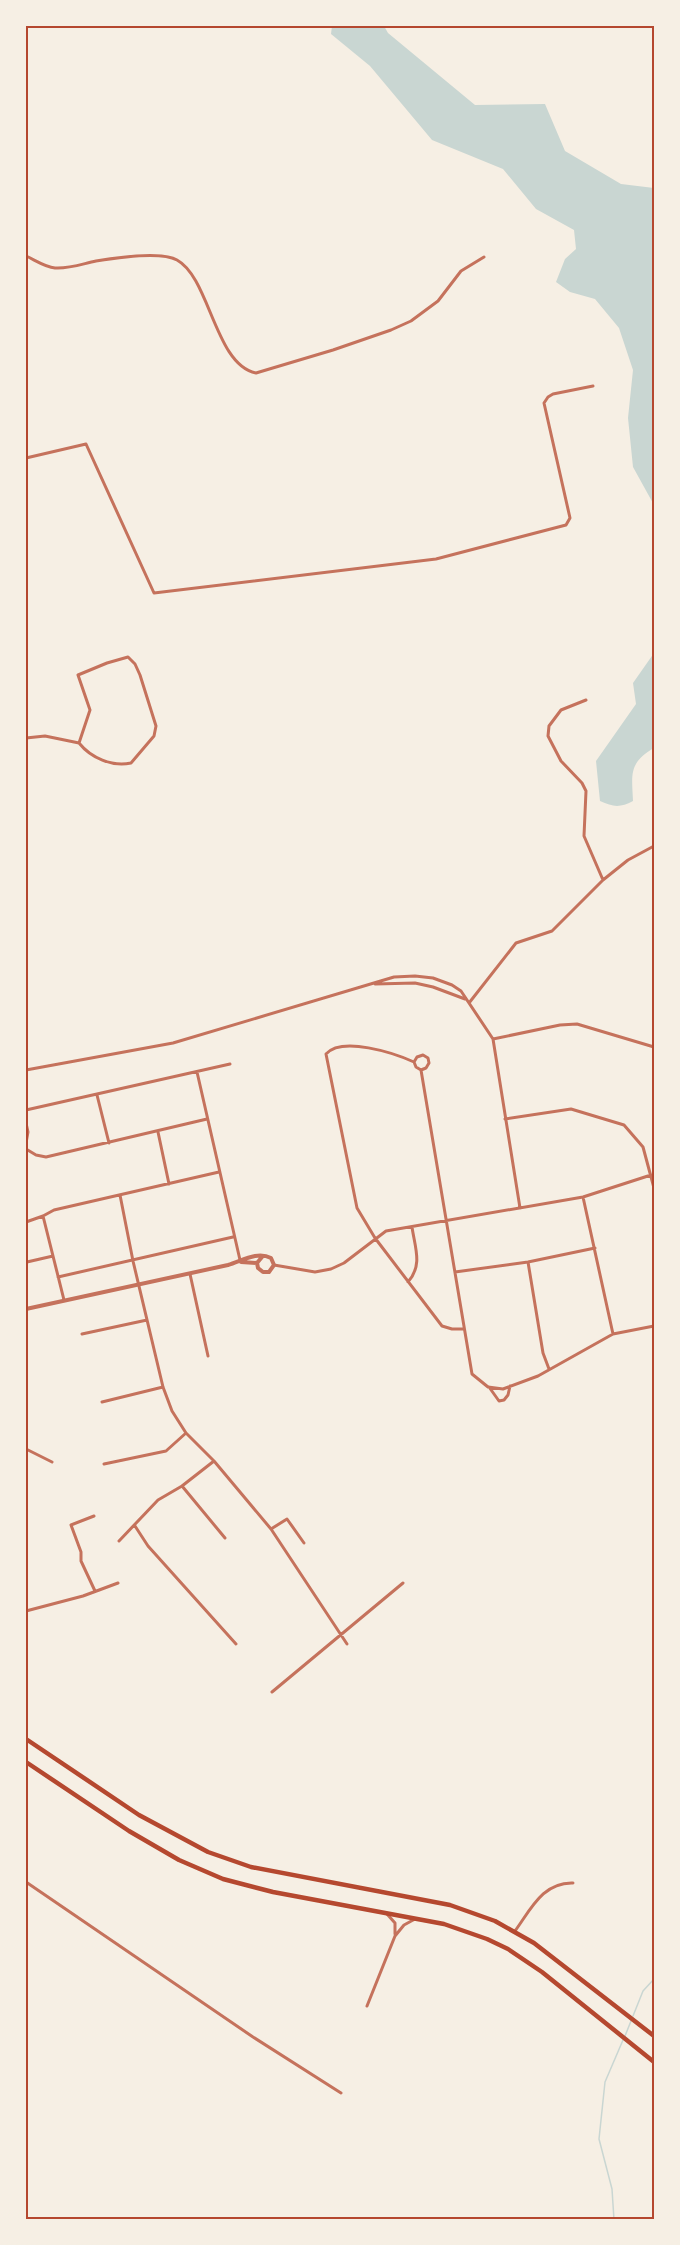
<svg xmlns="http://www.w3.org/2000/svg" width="680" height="2245" viewBox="0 0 680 2245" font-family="'Noto Serif',serif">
<rect width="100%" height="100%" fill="#f6efe4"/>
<!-- water -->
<path fill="#c9d6d2" d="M 332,26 L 384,26 L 388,33 L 475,105 L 545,104 L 565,151 L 621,184 L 654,188 L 654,505 L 633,467 L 628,418 L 633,370 L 619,328 L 595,299 L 570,292 L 556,282 L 565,259 L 576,249 L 574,230 L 536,209 L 503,169 L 432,140 L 370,66 L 331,34 Z
M 654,653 L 654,748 C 628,763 632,775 633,801 C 620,808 613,807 600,801 L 596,761 L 636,704 L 633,683 Z"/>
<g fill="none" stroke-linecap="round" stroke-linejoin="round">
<!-- stream -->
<path stroke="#c9d6d2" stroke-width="1.5" d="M 633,2016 L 643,1991 L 654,1979
M 625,2036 L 631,2021
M 614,2220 L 612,2189 L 599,2139 L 605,2082 L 623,2040"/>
<!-- minor -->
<path stroke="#c5725c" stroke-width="3" d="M 26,256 C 35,260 45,267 55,268 C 69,269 82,264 96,261 C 114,258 161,251 177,260 C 210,278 215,365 256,373 L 333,350 L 391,330 L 411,321 L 438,301 L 461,271 L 484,257
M 26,458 L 86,444 L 154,593 L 436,559 L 566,525 L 570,518 L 544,403 L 548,397 L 553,394 L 593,386
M 586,700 L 561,710 L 549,726 L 548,736 L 561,761 L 582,783 L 586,791 L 584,836 L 603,880
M 26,738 L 45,736 L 79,743 C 91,758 112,767 131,763 L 154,736 L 156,726 L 140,675 L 135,664 L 128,657 L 107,663 L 78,675 L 90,710 L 79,743
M 375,984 L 415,983 L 433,987 L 465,999
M 469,1003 L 516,943 L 552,931 L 603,880 L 628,860 L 654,846
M 493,1039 L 560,1025 L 577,1024 L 654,1047
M 414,1062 C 394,1053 342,1036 326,1054 L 357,1208 L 375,1238 L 442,1326 L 452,1329 L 463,1329
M 26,1070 L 173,1043 L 394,977 L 415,976 L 433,978 L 452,985 L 461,991 L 493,1039 L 520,1208
M 421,1070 L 416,1067 L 414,1062 L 417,1057 L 423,1055 L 428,1058 L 429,1063 L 426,1068 L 421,1070 L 472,1374 L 488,1387 L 503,1389 L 538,1376 L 613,1334 L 654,1326
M 197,1072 L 240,1260
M 97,1095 L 109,1143
M 26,1110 L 230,1064
M 505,1119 L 571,1109 L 624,1125 L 643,1147 L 654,1188
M 26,1123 L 28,1132 L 26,1143
M 158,1132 L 169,1184
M 26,1149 L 36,1155 L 46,1157 L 207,1119
M 120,1195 L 133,1261 L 163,1387 L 172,1411 L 186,1433 L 214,1461 L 271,1529 L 347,1644
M 583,1197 L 613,1334
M 43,1216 L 64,1300
M 26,1222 L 43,1216 L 54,1210 L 219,1172
M 27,1262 L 53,1256
M 528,1262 L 543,1353 L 549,1369
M 274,1265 L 315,1272 L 331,1269 L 344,1263 L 386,1231 L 583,1197 L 651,1175
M 455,1272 L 528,1262 L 595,1248
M 190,1274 L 208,1356
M 58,1277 L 233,1237
M 408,1282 C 423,1265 415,1248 412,1227
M 82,1334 L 147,1320
M 489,1387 L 499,1401 L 504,1400 L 508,1395 L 510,1386
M 102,1402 L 163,1387
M 26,1449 L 52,1462
M 104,1464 L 166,1451 L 186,1433
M 182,1486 L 225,1538
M 94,1516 L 71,1525 L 81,1552 L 81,1561 L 95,1591
M 135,1526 L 148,1546 L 236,1644
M 271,1529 L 287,1519 L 304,1543
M 119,1541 L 158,1500 L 182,1486 L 214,1461
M 26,1611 L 83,1596 L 118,1583
M 272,1692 L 403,1583
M 26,1882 L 253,2037 L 341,2093
M 387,1914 L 395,1923 L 395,1934
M 515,1931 C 531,1909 543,1882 573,1883
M 367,2006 L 395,1936 L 404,1925 L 415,1919"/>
<!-- tertiary -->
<path stroke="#c5725c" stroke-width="4" d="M 241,1262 L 257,1263
M 26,1309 L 228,1265 C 242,1261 257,1251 271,1258 L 274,1265 L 269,1272 L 263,1272 L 258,1268 L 257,1263 L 262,1257"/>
<!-- primary -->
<path stroke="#b5482f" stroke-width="4.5" d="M 26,1739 L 139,1815 L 208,1852 L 251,1867 L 450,1905 L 495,1921 L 534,1943 L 654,2036
M 26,1762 L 129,1831 L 179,1860 L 223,1879 L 273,1892 L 444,1924 L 487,1939 L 508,1949 L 542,1972 L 654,2062"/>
</g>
<!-- border -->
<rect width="680" height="2245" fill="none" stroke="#f6efe4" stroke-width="54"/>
<rect x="27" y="27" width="626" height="2191" fill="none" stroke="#b5482f" stroke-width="2"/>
</svg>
